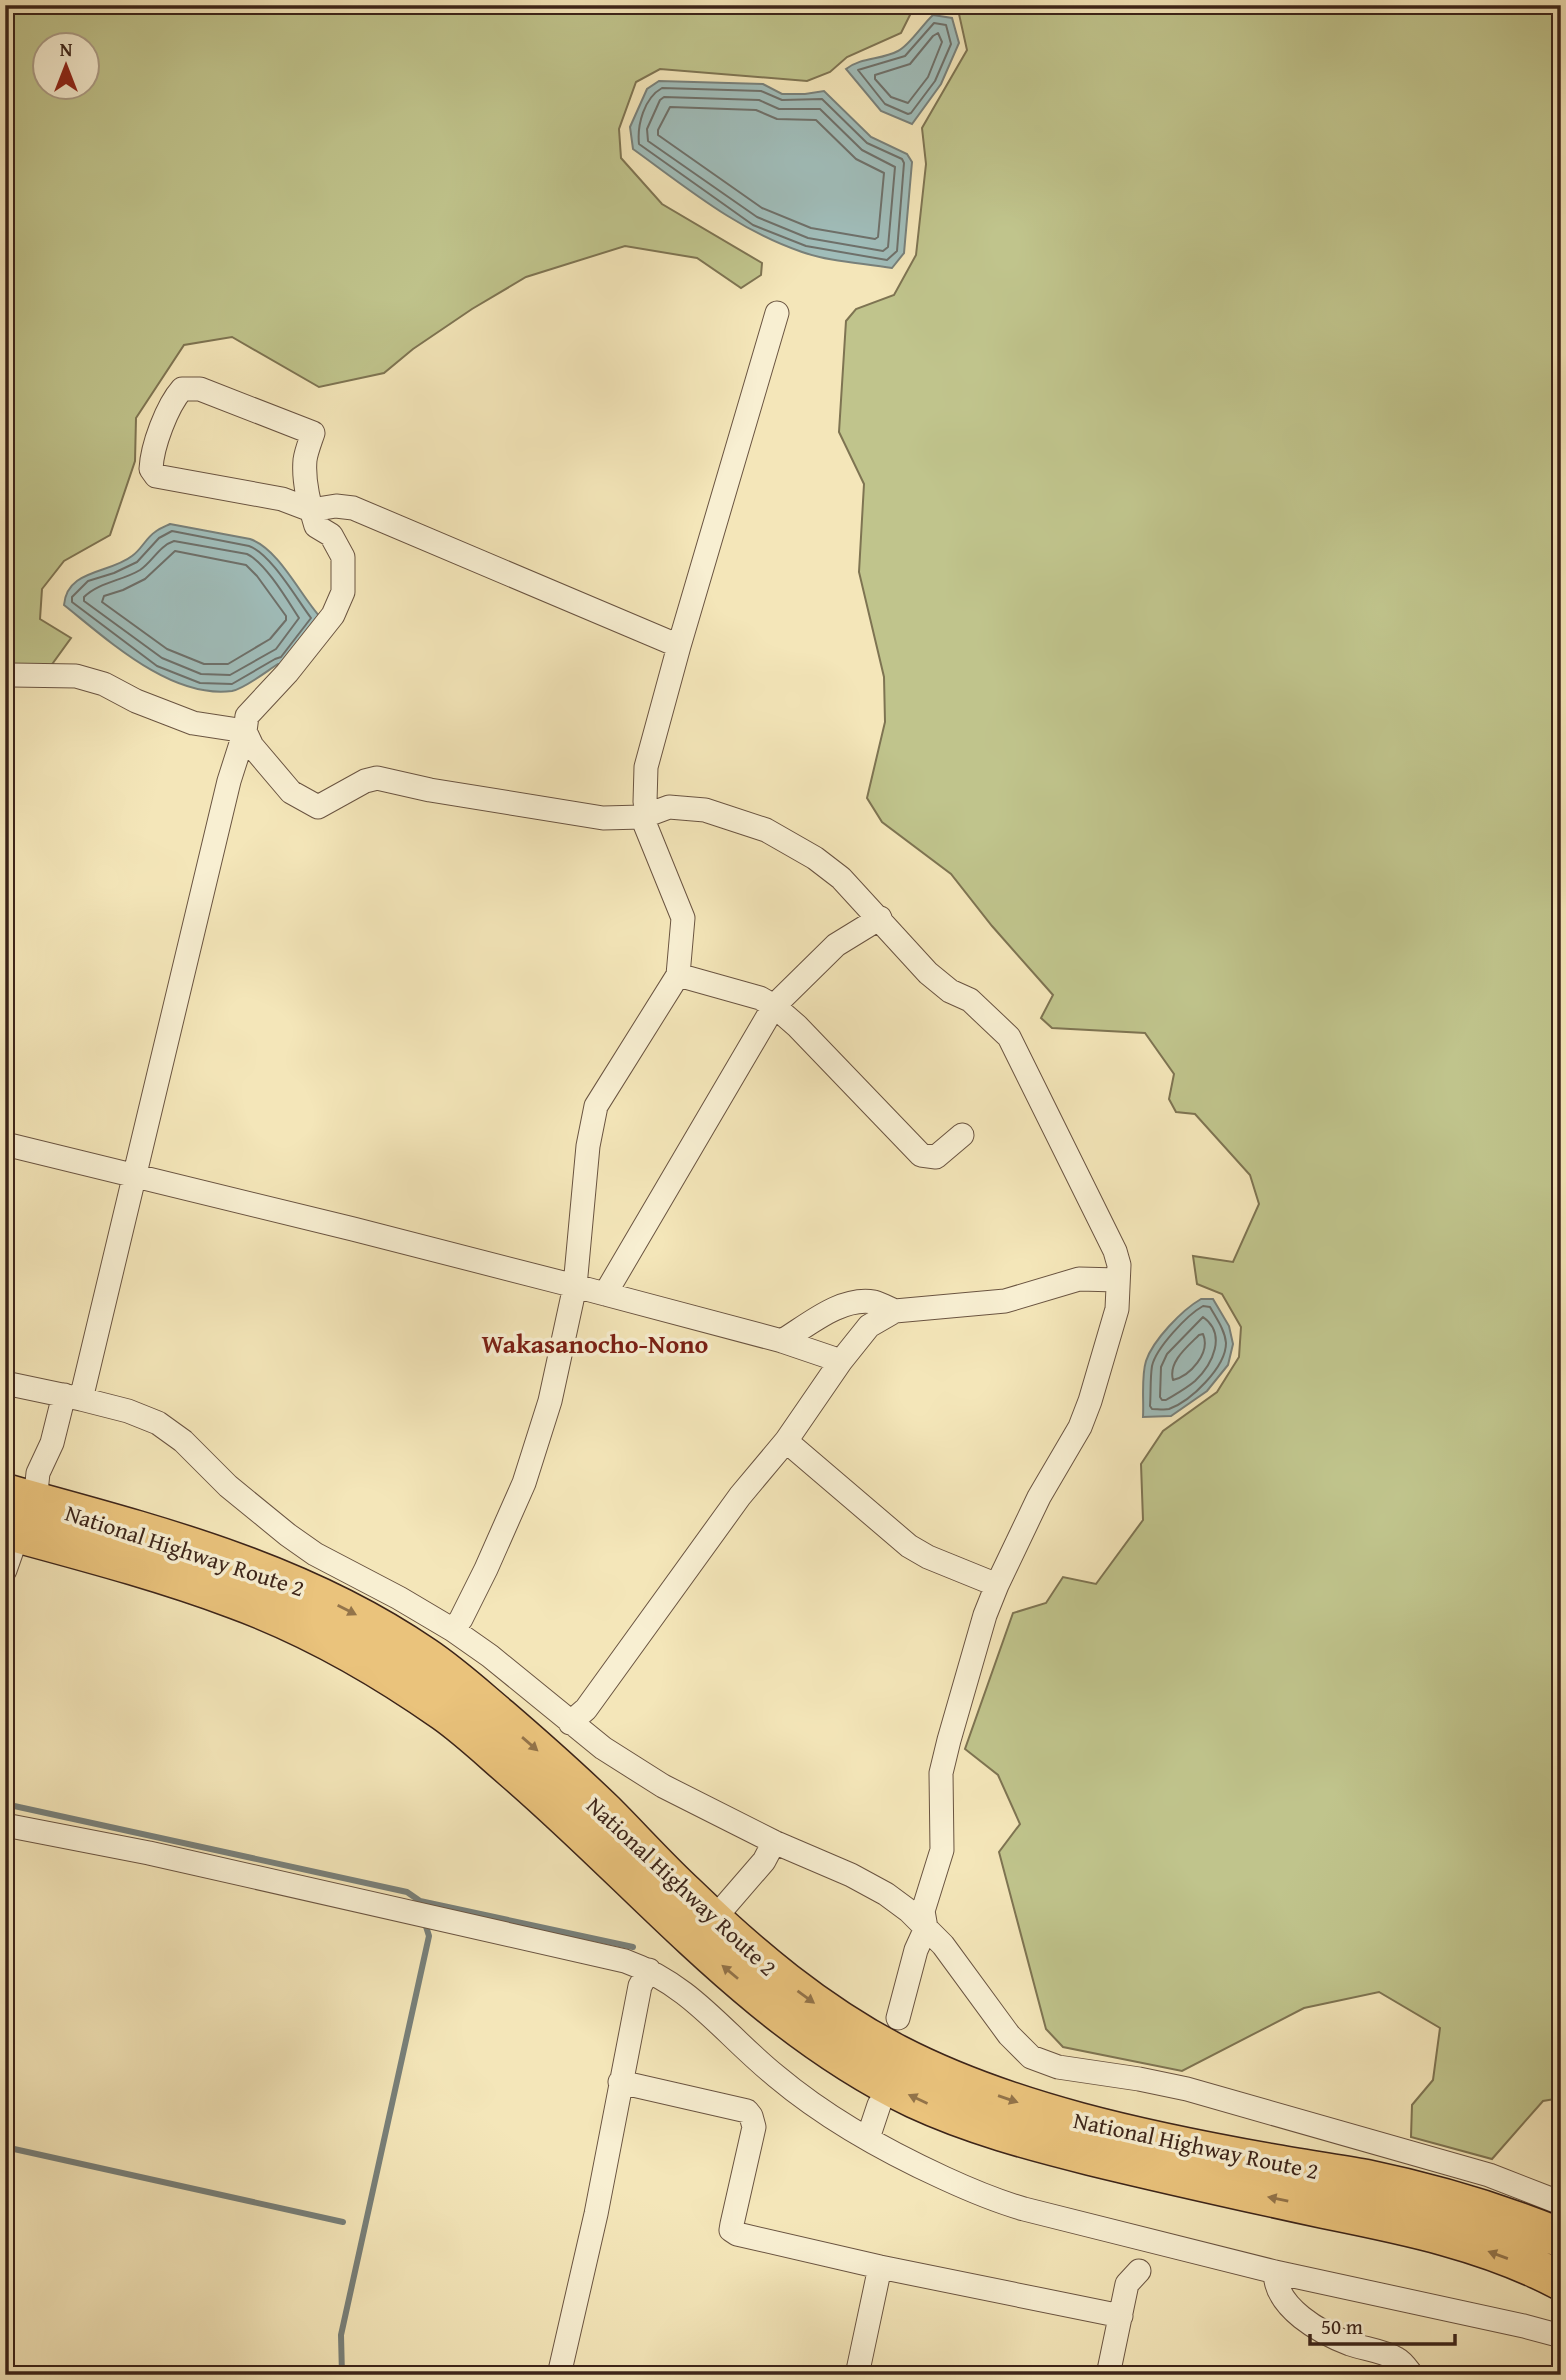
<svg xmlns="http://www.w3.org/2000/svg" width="1566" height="2380" viewBox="0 0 1566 2380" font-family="'Gentium Book Plus',serif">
<rect width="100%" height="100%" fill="#f4e6b9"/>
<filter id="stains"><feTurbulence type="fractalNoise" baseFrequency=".00286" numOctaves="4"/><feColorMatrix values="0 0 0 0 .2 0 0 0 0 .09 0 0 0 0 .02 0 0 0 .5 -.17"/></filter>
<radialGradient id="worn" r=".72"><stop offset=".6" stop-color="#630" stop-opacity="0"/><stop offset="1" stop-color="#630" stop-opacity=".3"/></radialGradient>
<!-- green -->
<path fill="#c0c48c" stroke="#7e7452" stroke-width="2" fill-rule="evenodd" d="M 5,5 L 915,5 L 901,33 L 847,57 L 830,72 L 807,81 L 660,69 L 636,82 L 619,129 L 621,158 L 662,204 L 762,263 L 761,275 L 741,288 L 697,258 L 625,246 L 526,277 L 472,309 L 413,349 L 384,373 L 319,387 L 232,337 L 184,345 L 136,418 L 135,461 L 110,535 L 64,561 L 42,589 L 40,619 L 71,638 L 50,667 L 20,668 L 5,700 ZM 46,46 L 88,46 L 88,88 L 46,88 Z
M 957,5 L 1561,5 L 1561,2098 L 1543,2101 L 1492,2159 L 1411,2137 L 1412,2105 L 1433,2080 L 1440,2028 L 1379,1992 L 1304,2008 L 1182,2071 L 1063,2047 L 1046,2029 L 999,1852 L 1020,1824 L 998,1775 L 965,1749 L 1013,1613 L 1046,1603 L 1063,1577 L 1096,1584 L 1143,1520 L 1141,1464 L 1163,1431 L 1217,1392 L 1239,1357 L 1241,1327 L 1222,1294 L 1197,1284 L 1193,1256 L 1233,1262 L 1259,1204 L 1250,1175 L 1195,1114 L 1176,1112 L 1169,1099 L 1174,1074 L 1145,1033 L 1052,1028 L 1041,1018 L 1053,995 L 992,926 L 951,874 L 882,822 L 867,798 L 885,722 L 884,677 L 859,572 L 864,484 L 839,432 L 846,321 L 856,309 L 894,295 L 916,255 L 926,164 L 922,128 L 967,50 Z"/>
<!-- water -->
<path fill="#a0bdba" stroke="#78807a" stroke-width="2" d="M 933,15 L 952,18 L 959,43 L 941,84 L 912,124 L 881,111 L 846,69 C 861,57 881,60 898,51 C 909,46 923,24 933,15 Z
M 659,81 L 763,84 L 782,94 L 805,94 L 824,91 L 871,137 L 907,154 L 912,162 L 904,253 L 892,268 C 863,263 830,262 802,252 C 739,231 687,188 633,149 L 630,127 L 647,89 Z
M 170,524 L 250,539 C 279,549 300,595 321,618 L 284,665 L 278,664 C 267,671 244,689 232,691 C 171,699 108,640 64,605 C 67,569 109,574 132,556 C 141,550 146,538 155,532 C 160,528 166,526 170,524 Z
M 1201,1299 L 1213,1299 L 1229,1326 L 1233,1344 L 1228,1365 L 1207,1391 L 1171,1416 L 1143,1417 C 1144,1400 1141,1377 1146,1361 C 1153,1340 1182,1310 1201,1299 Z"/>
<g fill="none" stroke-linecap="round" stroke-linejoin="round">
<!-- shore -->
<path stroke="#6e706a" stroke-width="2" d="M 934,23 L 946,25 L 951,44 L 935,81 L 911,113 L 908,114 L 885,104 L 858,70 L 905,56 Z
M 938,33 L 942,42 L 928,77 L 908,103 L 891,97 L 875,79 L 875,75 L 910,64 L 933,36 Z
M 662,88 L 761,91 L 782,100 L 822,99 L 867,143 L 902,159 L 904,163 L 897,251 L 887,260 L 806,246 L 753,225 L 639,144 C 637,125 644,98 662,88 Z
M 664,97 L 759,100 L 779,109 L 820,109 L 862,150 L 895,167 L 888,247 L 883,251 L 808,238 L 757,217 L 648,141 L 647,129 L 660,100 Z
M 670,107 L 756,110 L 777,119 L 816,120 L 856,159 L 884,173 L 878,237 L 875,239 L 811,228 L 762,208 L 658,135 L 658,130 Z
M 172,531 L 249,546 C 271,554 296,598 311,618 L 281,657 L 275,659 L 232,684 L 200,683 L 157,666 L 72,602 L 72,597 L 88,581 L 114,573 L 137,562 L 159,538 Z
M 174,541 L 247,554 C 265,562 288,601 299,618 L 276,649 L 230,675 L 201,674 L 162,658 L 84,601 L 84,597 C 99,582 122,581 140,570 C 153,561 159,546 174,541 Z
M 175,551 L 246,565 L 257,576 L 286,616 L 286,620 L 270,639 L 228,664 L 204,664 L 167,649 L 102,602 L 104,596 L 123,590 L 145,579 Z
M 1203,1306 L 1210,1307 C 1216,1318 1225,1330 1226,1343 C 1226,1367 1191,1401 1169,1409 C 1165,1410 1157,1409 1152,1409 L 1150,1406 C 1151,1393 1150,1379 1152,1366 C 1156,1348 1187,1315 1203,1306 Z
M 1203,1317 C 1227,1334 1213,1364 1195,1381 C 1187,1388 1176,1394 1166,1400 L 1162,1400 L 1160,1397 L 1161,1367 L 1167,1354 Z
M 1203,1334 C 1211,1353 1190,1376 1173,1380 C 1168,1362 1187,1347 1199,1335 Z"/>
<!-- stream -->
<path stroke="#78807a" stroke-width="6" d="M 5,1804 L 407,1892 L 420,1901 L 633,1947
M 5,2147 L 343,2222
M 342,2375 L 341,2335 L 429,1936 L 424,1920"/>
<defs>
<path id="minor" d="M 679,646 L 777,313
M 12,675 L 76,676 L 104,684 L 136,701 L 193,723 L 245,731
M 245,731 L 252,746 L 291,792 L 318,807 L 365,781 L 377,778 L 430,790 L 603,818 L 642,817 L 669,807 L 705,810 L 766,830 L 815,858 L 841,878 L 928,973 L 950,991 L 970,1000 L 1009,1037 L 1115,1251 L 1119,1265 L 1117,1309 L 1090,1401 L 1080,1427 L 1039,1497 L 997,1585 L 985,1615 L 949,1740 L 941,1773 L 942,1850 L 923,1911 L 926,1928 L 916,1950 L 898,2018
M 678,975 L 760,998 L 774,1006 L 797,1026 L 921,1155 L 936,1157 L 962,1135
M 5,1144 L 353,1229 L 575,1286 L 782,1341 L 841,1361
M 605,1294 L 774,1006 L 836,945 L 880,918
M 782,1341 C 807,1326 841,1296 874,1302 C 881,1304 888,1308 895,1311
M 5,1383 L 81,1399 L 128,1411 L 158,1423 L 183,1441 L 228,1486 L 288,1535 L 315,1554 L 399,1598 L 453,1630 L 490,1656 L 603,1748 L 663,1786 L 774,1842 L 851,1875 L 886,1894 L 909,1911 L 943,1945 L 1009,2035 L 1031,2057 L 1058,2067 L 1139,2079 L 1187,2089 L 1489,2175 L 1561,2203
M 81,1399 L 229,781 L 245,731 L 247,716 L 287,673 L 333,615 L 343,592 L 343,557 L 331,535 L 316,526 C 310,506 303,483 305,460 C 306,452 310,442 313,433 L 200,389 L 182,389 C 167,406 152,446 151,469 L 156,476 L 282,499 L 311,510 L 336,506 L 353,508 L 679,646 L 646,767 L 645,802 L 651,812
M 786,1441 L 909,1546 L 928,1557 L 997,1585
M 5,1570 L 18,1533 L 35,1501 L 38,1473 L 52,1443 L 64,1395
M 453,1630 L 461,1619 L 486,1569 L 524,1483 L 550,1401 L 575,1286 L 588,1146 L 596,1106 L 678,975 L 683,918 L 642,817
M 570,1723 L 586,1709 L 740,1496 L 786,1441 L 841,1361 L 869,1326 L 895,1311 L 1005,1301 L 1079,1279 L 1118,1280
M 5,1825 L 149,1853 L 625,1961 C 692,1985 723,2033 776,2076 C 826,2118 885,2151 944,2178 C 970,2190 996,2201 1024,2209 L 1275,2272 L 1524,2326 L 1561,2336
M 713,1920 L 764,1861 L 774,1842
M 620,2082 L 747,2111 L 751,2116 L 754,2127 L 732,2224 L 731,2230 L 737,2234 L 880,2267 L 1121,2316
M 868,2138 L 879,2105
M 1275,2272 C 1275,2308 1321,2333 1350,2344 C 1365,2349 1384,2351 1397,2359 C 1403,2362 1408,2370 1412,2375
M 559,2375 L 596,2214 L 640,1986 L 649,1970
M 857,2375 L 880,2267
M 1108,2375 L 1127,2284 L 1139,2271"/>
<path id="trunk" d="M 5,1493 C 150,1533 299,1570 424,1656 C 451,1674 475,1696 500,1717 C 536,1748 571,1779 605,1812 C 632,1839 658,1868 686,1894 C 750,1956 818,2013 897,2054 C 1009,2112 1147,2141 1270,2163 C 1302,2169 1334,2173 1366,2179 C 1433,2193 1498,2212 1561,2238
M 5,1530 C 82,1551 159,1571 234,1599 C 308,1626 380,1667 444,1712 C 468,1729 490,1750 512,1769 C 644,1882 755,2022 915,2099 C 971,2125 1031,2141 1091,2156 C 1169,2175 1246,2192 1324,2209 C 1404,2225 1488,2242 1561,2281"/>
</defs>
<!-- minor casing -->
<use href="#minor" stroke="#6a5441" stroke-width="25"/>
<!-- trunk casing -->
<use href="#trunk" stroke="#3c2419" stroke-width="41"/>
<!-- minor -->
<use href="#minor" stroke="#f8efd2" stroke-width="23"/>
<!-- trunk -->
<use href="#trunk" stroke="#eac37c" stroke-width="38"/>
</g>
<!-- one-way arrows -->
<defs><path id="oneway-solid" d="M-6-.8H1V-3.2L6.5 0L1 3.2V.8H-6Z" transform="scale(1.75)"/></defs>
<g fill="#93744a">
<use href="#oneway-solid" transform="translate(347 1610) rotate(27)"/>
<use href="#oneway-solid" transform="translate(530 1744) rotate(41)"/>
<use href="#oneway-solid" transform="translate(730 1972) rotate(-140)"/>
<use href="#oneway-solid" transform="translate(806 1997) rotate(36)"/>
<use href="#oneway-solid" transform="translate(918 2099) rotate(-155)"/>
<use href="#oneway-solid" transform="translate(1008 2099) rotate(19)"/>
<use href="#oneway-solid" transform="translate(1278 2199) rotate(-168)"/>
<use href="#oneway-solid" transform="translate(1498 2255) rotate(-160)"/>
</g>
<g text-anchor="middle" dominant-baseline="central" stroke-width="7" stroke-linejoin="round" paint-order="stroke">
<!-- street labels -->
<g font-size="23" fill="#3c2419" stroke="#f8efd2">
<text transform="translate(185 1550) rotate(18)">National Highway Route 2</text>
<text transform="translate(682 1886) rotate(43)">National Highway Route 2</text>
<text transform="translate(1196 2145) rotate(12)">National Highway Route 2</text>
</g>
<!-- quarter labels -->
<g font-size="26" font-weight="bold" fill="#7a1f14" stroke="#f8efd2">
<text x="595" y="1343">Wakasanocho-Nono</text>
</g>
</g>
<!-- margin -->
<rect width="1566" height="2380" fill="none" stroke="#f4e6b9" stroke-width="28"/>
<rect x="7" y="7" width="1552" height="2366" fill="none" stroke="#3c2419" stroke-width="3.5"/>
<rect x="14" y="14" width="1538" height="2352" fill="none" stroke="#3c2419" stroke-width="2"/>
<!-- north arrow -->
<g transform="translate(66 66)"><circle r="33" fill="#f8efd2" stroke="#ad9e88" stroke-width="2"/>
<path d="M0-5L12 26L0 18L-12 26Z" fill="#8f2418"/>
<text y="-10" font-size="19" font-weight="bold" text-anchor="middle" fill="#3c2419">N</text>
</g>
<!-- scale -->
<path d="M1310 2334v10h145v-10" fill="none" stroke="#3c2419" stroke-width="3.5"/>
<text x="1321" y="2334" font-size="21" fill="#3c2419" stroke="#f8efd2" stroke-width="5" paint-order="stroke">50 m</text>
<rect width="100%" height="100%" filter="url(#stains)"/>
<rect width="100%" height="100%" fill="url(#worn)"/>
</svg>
